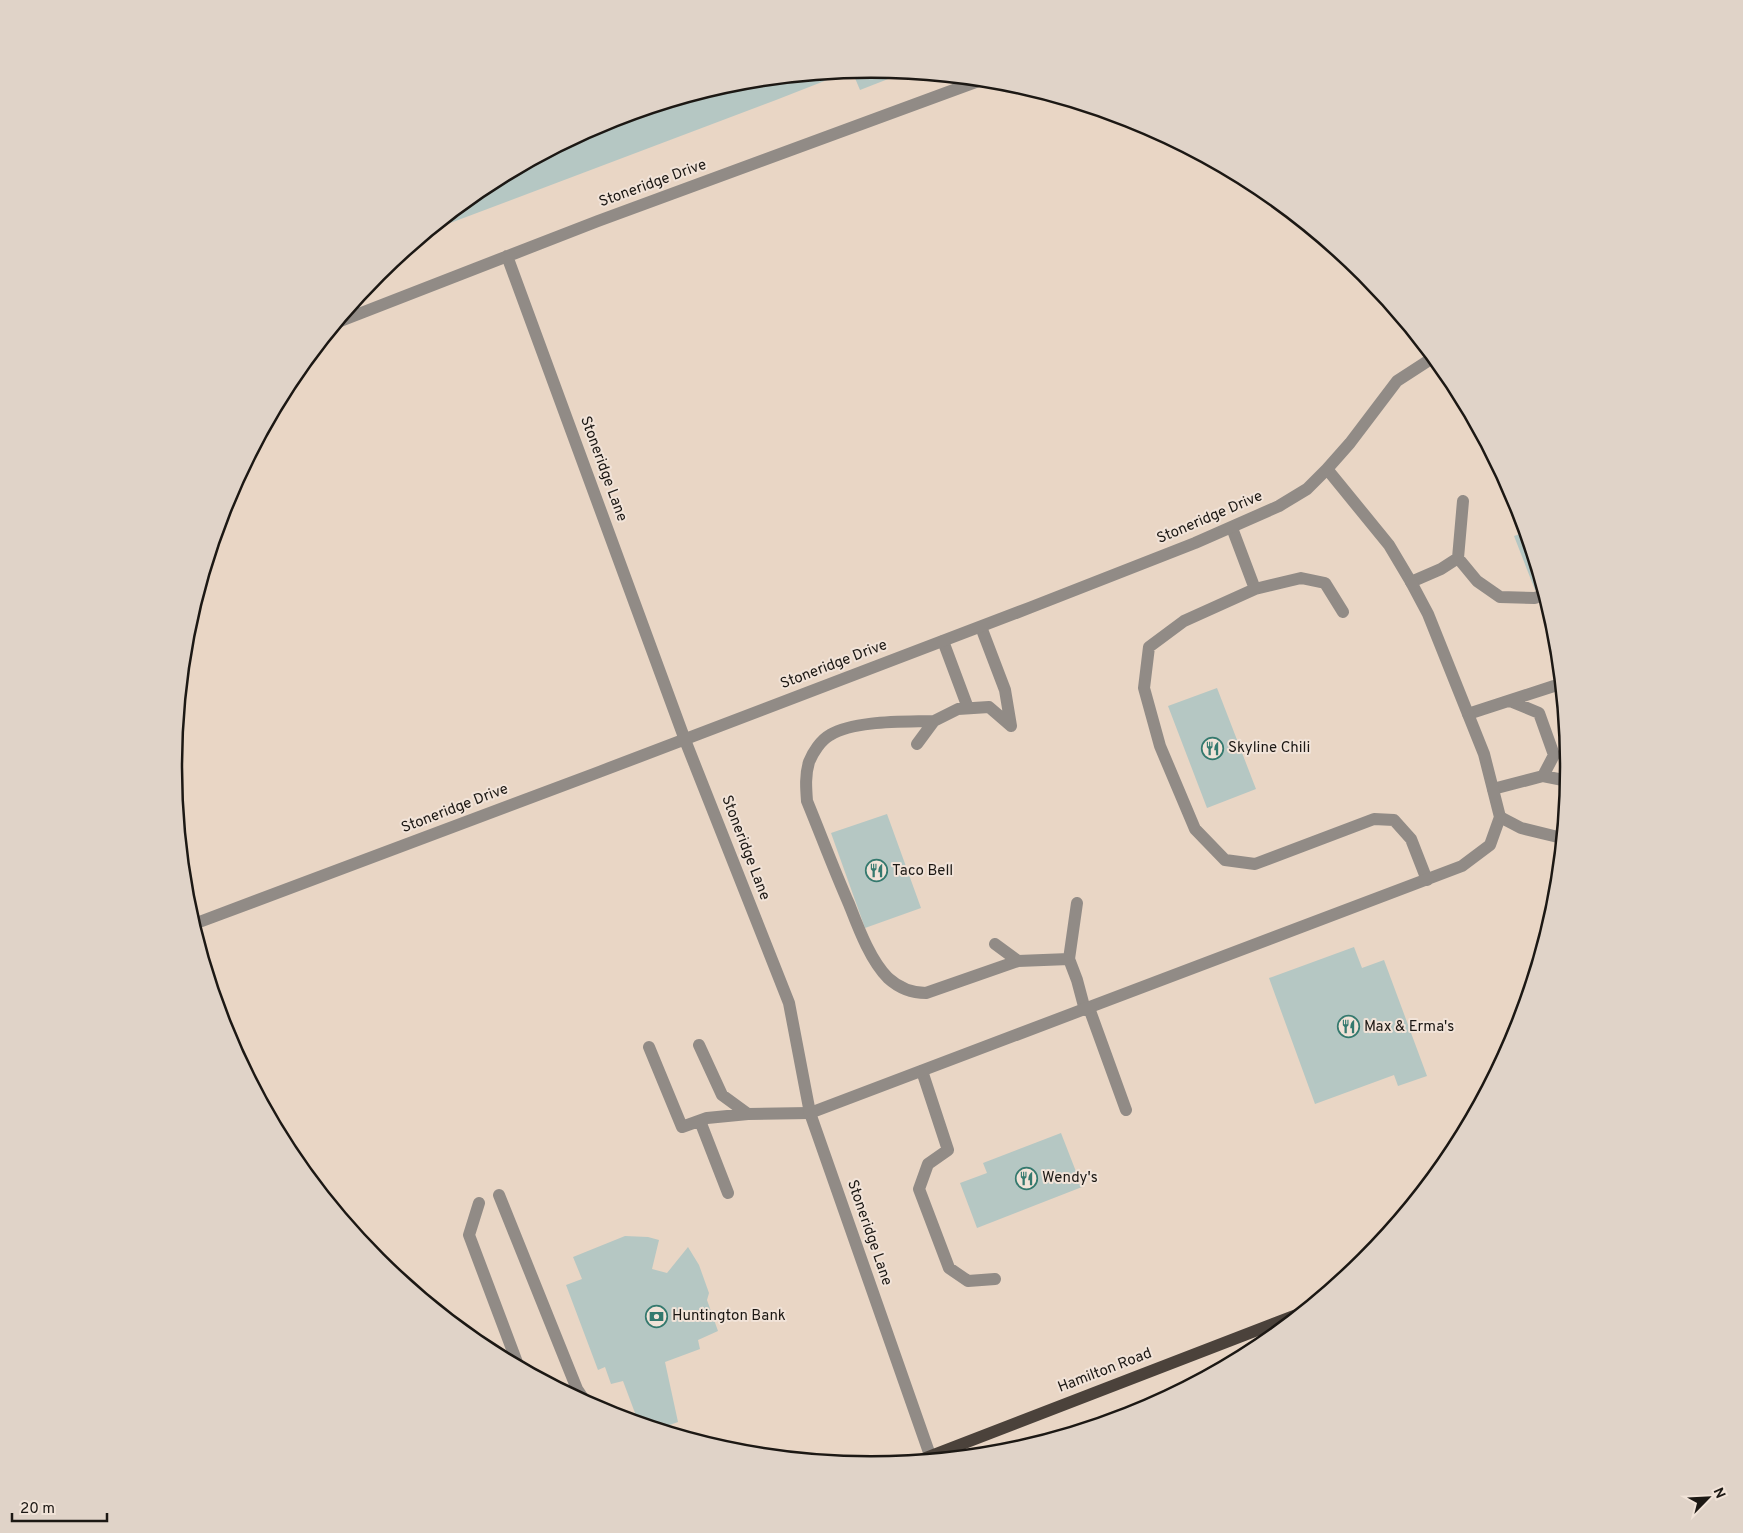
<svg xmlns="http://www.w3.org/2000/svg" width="1743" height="1533" viewBox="0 0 1743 1533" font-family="Overpass,sans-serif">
<rect width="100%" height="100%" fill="#f1e3d8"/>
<!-- built -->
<path fill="#e9d6c5" d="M176 767a696 696 0 1 1 1392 0a696 696 0 1 1-1392 0Z"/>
<!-- building -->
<path fill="#b5c7c3" d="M 872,69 L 906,72 L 860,90 L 852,71 Z
M 850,71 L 776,100 L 429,231 L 484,186 L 605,122 L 736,82 Z
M 1526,532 L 1543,587 L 1535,590 L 1514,536 Z
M 1217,688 L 1256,789 L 1207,808 L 1168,706 Z
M 887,814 L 921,908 L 865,928 L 831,833 Z
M 1354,947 L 1362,968 L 1384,960 L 1427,1076 L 1398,1086 L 1394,1075 L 1315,1104 L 1269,978 Z
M 1061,1133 L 1082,1187 L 977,1228 L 960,1183 L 987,1173 L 983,1163 Z
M 625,1236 L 648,1237 L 659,1240 L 652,1269 L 667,1273 L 688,1247 L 699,1265 L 709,1293 L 707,1300 L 718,1331 L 698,1340 L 700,1349 L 665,1362 L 678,1422 L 661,1428 L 638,1421 L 623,1381 L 611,1384 L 605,1367 L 598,1370 L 566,1285 L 582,1279 L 573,1257 Z"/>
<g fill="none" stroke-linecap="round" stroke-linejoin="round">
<!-- service -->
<path stroke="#918b86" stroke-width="12" d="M 1232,528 L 1255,589
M 1458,558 L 1477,581 L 1500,597 L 1535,598 L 1545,594
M 1411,582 L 1441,569 L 1458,558 L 1463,501
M 1343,612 L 1325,583 L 1301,578 L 1255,589 L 1184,621 L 1149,647 L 1144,688 L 1160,746 L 1195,829 L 1225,860 L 1255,864 L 1374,819 L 1394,820 L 1411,839 L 1427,880
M 981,627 L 1005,690 L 1011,726
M 943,641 L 968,708
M 1510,701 L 1539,713 L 1554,755 L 1543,776
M 1468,714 L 1554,686
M 934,721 C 905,722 855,720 830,735 C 821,740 813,752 809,762 C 805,775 806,788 807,801 C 821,835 834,870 849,904 C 858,927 870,960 888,978 C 899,988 911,993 926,993 L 1018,961 L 1069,959
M 917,744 L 934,721 L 958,709 L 989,707 L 1011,726
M 1493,789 L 1543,776 L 1568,781
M 1500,817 L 1521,828 L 1562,838
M 1077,903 L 1069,959 L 1077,980 L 1085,1010
M 995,944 L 1018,961
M 1089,1008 L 1126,1110
M 699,1045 L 722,1095 L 748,1114 L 810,1113
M 649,1047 L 682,1127 L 707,1118 L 748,1114
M 922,1071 L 948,1150 L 928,1164 L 919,1189 L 949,1268 L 968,1281 L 995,1279
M 700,1121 L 728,1193
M 499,1195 L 577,1389 L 585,1401
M 479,1203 L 469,1235 L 518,1365"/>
<!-- minor -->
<path stroke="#918b86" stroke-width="12" d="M 507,256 L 685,740 L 789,1003 L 810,1113 L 931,1458
M 338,322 L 598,221 L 981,80
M 194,924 L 599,772 L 1029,608 L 1195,543 L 1279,506 L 1307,489 L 1327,469 L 1350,443 L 1397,381 L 1434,357
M 810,1113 L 1462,866 L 1490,845 L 1500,817 L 1484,754 L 1428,614 L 1411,582 L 1389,545 L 1327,469"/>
<!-- primary -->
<path stroke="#4b423b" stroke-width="12" d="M 923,1459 L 1299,1314"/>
</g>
<!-- icons -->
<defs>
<symbol id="restaurant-ring" viewBox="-11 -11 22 22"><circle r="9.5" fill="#f1e3d8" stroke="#34796e" stroke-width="1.5"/><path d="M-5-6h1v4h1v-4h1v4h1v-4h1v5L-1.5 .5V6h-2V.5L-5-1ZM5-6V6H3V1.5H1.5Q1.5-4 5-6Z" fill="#34796e"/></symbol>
<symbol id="bank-ring" viewBox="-11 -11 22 22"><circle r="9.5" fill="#f1e3d8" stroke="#34796e" stroke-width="1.5"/><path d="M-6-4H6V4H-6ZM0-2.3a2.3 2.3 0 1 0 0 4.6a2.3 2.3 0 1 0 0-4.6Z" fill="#34796e"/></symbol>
</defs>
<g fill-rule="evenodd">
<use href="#restaurant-ring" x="1200" y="736" width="25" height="25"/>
<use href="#restaurant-ring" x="864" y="858" width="25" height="25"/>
<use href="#restaurant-ring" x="1336" y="1014" width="25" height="25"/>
<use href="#restaurant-ring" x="1014" y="1166" width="25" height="25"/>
<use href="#bank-ring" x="644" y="1304" width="25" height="25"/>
</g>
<g text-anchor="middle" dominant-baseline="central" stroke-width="4" stroke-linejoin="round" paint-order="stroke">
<!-- street labels -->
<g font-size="15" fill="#1c1814" stroke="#f1e3d8">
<text transform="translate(653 184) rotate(-20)">Stoneridge Drive</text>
<text transform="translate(603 469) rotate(70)">Stoneridge Lane</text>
<text transform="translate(1210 518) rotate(-23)">Stoneridge Drive</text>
<text transform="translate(834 665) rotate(-21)">Stoneridge Drive</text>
<text transform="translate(455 809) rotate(-21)">Stoneridge Drive</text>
<text transform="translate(745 848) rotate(69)">Stoneridge Lane</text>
<text transform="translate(869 1233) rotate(71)">Stoneridge Lane</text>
<text transform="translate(1105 1371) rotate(-21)">Hamilton Road</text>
</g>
<!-- poi labels -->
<g font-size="15" fill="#1c1814" stroke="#f1e3d8" text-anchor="start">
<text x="1228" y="748">Skyline Chili</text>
<text x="892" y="871">Taco Bell</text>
<text x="1364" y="1027">Max &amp; Erma's</text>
<text x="1042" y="1178">Wendy's</text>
<text x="672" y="1316">Huntington Bank</text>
</g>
</g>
<!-- crop -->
<path d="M0 0H1743V1533H0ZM182 767a689 689 0 1 1 1378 0a689 689 0 1 1-1378 0Z" fill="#e0d3c8" fill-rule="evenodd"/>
<path fill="none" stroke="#1c1814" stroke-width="2.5" d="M182 767a689 689 0 1 1 1378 0a689 689 0 1 1-1378 0Z"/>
<!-- north arrow -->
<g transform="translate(1708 1498) rotate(66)" stroke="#f1e3d8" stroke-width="4" paint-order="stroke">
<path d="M0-4L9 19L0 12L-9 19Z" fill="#1c1814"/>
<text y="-8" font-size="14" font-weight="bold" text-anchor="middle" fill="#1c1814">N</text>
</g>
<!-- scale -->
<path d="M12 1513v8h95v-8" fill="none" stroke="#1c1814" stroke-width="2.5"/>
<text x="20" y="1513" font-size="15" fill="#1c1814" stroke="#f1e3d8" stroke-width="4" paint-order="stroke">20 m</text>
</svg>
